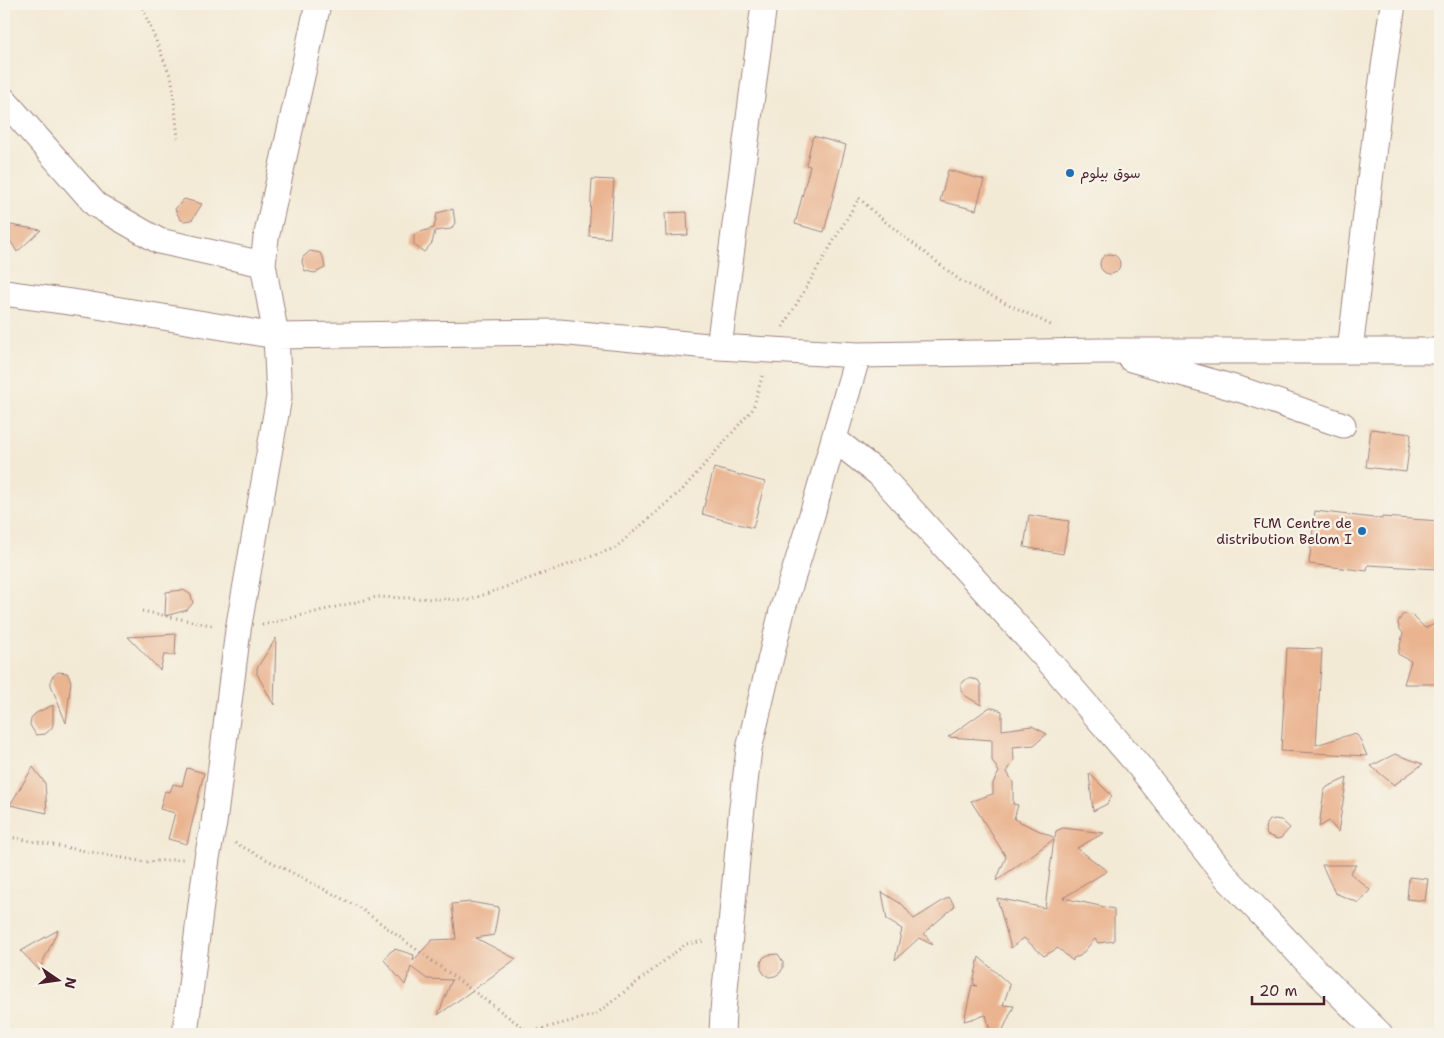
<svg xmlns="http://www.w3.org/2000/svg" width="1444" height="1038" viewBox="0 0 1444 1038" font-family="'Shantell Sans','Playpen Sans Arabic',sans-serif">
<rect width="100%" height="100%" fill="#f7f3e8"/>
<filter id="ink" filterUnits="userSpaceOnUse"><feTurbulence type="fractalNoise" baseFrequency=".02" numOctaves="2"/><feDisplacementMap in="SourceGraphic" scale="10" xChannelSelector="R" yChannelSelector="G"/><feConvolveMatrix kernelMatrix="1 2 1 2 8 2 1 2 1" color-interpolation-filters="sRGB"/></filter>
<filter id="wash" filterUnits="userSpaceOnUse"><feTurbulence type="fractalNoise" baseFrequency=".0096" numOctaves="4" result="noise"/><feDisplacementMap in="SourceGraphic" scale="20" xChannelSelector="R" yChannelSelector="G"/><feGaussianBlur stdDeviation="1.12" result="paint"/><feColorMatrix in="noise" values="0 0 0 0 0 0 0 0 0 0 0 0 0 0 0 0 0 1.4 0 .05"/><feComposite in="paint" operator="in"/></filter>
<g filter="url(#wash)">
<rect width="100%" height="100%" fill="#f3ead5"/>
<g id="blocks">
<!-- building -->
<path fill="#eab490" d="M 813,136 L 846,145 L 824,232 L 795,224 L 810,166 L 806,165 Z
M 948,170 L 984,180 L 976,210 L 940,201 Z
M 592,179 L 614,180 L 610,238 L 589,236 Z
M 184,199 L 202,204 L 192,220 L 184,221 L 180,219 L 175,209 Z
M 453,209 L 455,223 L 451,229 L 435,231 L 432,243 L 424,252 L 414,245 L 414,236 L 417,233 L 434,228 L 437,213 Z
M 687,212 L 688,235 L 666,236 L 665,213 Z
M 4,224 L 41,230 L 17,252 L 4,230 Z
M 310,251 L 320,253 L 323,257 L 325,268 L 315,273 L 305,271 L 302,262 L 303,257 Z
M1100 264a10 10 0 1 1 20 0a10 10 0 1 1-20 0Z
M 1371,429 L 1411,434 L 1406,472 L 1366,467 Z
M 714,468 L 765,482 L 753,528 L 702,514 Z
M 1315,511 L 1382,519 L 1382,517 L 1440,521 L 1437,569 L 1368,565 L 1367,571 L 1309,564 Z
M 1029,515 L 1069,521 L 1063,554 L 1024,547 Z
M 182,590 L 185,591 L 191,595 L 193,603 L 187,610 L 165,616 L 166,592 Z
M 1403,614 L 1412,615 L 1425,628 L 1440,622 L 1440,684 L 1404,684 L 1411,661 L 1398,654 L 1403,633 L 1399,628 L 1398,622 Z
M 176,634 L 175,655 L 164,655 L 160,670 L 128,637 Z
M 276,638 L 274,705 L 257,674 L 257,668 Z
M 1287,648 L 1322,649 L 1316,745 L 1352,734 L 1357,735 L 1360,739 L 1367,756 L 1281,751 Z
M 58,672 L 67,673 L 71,681 L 66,723 L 51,685 L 51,678 Z
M 968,678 L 978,680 L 981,685 L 981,705 L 964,695 L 961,691 L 961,685 L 964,681 Z
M 53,705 L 53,725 L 51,729 L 45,734 L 36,735 L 30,725 L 31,718 L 36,713 Z
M 990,707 L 1002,711 L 1002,730 L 1032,726 L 1047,734 L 1034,745 L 1013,747 L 1014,760 L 1007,772 L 1013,782 L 1013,804 L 1018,805 L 1014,819 L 1055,838 L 1056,831 L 1063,828 L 1104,833 L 1077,848 L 1107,871 L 1063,898 L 1114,909 L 1114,941 L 1098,943 L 1095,939 L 1080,956 L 1073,958 L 1073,961 L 1058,948 L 1044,956 L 1024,938 L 1011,948 L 997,898 L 1045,908 L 1054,839 L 996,881 L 1006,857 L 971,801 L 993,794 L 993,783 L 999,772 L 992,760 L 992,740 L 948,737 Z
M 1395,754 L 1423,764 L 1394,785 L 1371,766 Z
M 33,767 L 45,783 L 47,813 L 10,805 Z
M 187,768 L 204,773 L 187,844 L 168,839 L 175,813 L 160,809 L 165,791 L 170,792 L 173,784 L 182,786 Z
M 1089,773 L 1112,796 L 1107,804 L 1093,811 Z
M 1347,778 L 1338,832 L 1329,821 L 1319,827 L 1324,791 L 1327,787 Z
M 1275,819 L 1281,820 L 1290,828 L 1281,838 L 1277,839 L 1267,835 L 1265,827 L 1270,820 Z
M 1322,865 L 1356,865 L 1350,873 L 1370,890 L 1359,903 L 1335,893 Z
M 1409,877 L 1428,879 L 1425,901 L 1407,899 Z
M 882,892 L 903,905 L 914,919 L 949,897 L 955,906 L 924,933 L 933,945 L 919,938 L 895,960 L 902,929 L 887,920 Z
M 470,902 L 499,907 L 494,935 L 476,938 L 516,959 L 438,1015 L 452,980 L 427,979 L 411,967 L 405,985 L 384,960 L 390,952 L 395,949 L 414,955 L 413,961 L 432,940 L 456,939 L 452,904 Z
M 58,930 L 39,970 L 21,951 Z
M 778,954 L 783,962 L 783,968 L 780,973 L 775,976 L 769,977 L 764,974 L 761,969 L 761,963 L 763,958 L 768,955 Z
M 979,957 L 1010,985 L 1003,1005 L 1014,1006 L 1001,1034 L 991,1034 L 986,1015 L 964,1021 L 972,985 L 977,986 L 973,983 Z"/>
</g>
</g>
<g filter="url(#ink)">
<use href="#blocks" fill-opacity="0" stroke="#9e8480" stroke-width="1"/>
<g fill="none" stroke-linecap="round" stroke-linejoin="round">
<defs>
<path id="minor" d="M 4,100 L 96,205 L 159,241 L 263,264
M 4,293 L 85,304 L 276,336 L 559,332 L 719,347 L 858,355 L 1102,351 L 1440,351
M 719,347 L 764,4
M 1350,351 L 1380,95 L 1393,4
M 1131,359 L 1245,391 L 1343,425
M 834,439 L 879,474 L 1052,665 L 1139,766 L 1226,877 L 1312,967 L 1380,1034
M 185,1034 L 198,928 L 207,858 L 214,823 L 238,630 L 279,397 L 276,336 L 263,264 L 266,238 L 318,4
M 722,1034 L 723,1011 L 741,816 L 749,749 L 782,611 L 809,525 L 858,355"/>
</defs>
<!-- minor casing -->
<use href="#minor" stroke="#9e8480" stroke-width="27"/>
<!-- path -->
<path stroke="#9e8480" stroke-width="3" stroke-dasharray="1 4" stroke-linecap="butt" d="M 141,4 L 172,80 L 178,138
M 783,327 L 859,198 L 878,216 L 961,281 L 1053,326
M 142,611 L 215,626
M 262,625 L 377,597 L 469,600 L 615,548 L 683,489 L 753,409 L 763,373
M 4,836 L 145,862 L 183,859
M 235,843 L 360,908 L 529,1032 L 595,1015 L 686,944 L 705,941"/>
<!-- minor -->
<use href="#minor" stroke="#fff" stroke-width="25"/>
</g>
</g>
<!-- markers -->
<g fill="#1f6fb2" stroke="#f7f3e8" stroke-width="2">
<circle cx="1070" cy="173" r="5"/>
<circle cx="1362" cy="531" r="5"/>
</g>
<g text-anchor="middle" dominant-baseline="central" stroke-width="5" stroke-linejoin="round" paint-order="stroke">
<!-- poi labels -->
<g font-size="14" fill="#4a1f2b" stroke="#f7f3e8" text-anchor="start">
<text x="1080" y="173">سوق بيلوم</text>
<text x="1352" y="523" text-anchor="end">FLM Centre de<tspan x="1352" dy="16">distribution Belom I</tspan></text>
</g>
</g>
<!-- margin -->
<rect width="1444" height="1038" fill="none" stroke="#f7f3e8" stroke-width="20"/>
<!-- north arrow -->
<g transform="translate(58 980) rotate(103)" stroke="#f7f3e8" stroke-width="4" paint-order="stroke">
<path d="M0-4L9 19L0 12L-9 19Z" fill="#4a1f2b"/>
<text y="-8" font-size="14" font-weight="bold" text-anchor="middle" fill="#4a1f2b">N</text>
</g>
<!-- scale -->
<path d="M1252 996v8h72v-8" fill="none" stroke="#4a1f2b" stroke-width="2.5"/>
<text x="1259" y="996" font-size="15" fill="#4a1f2b" stroke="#f7f3e8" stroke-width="4" paint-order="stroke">20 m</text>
</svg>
